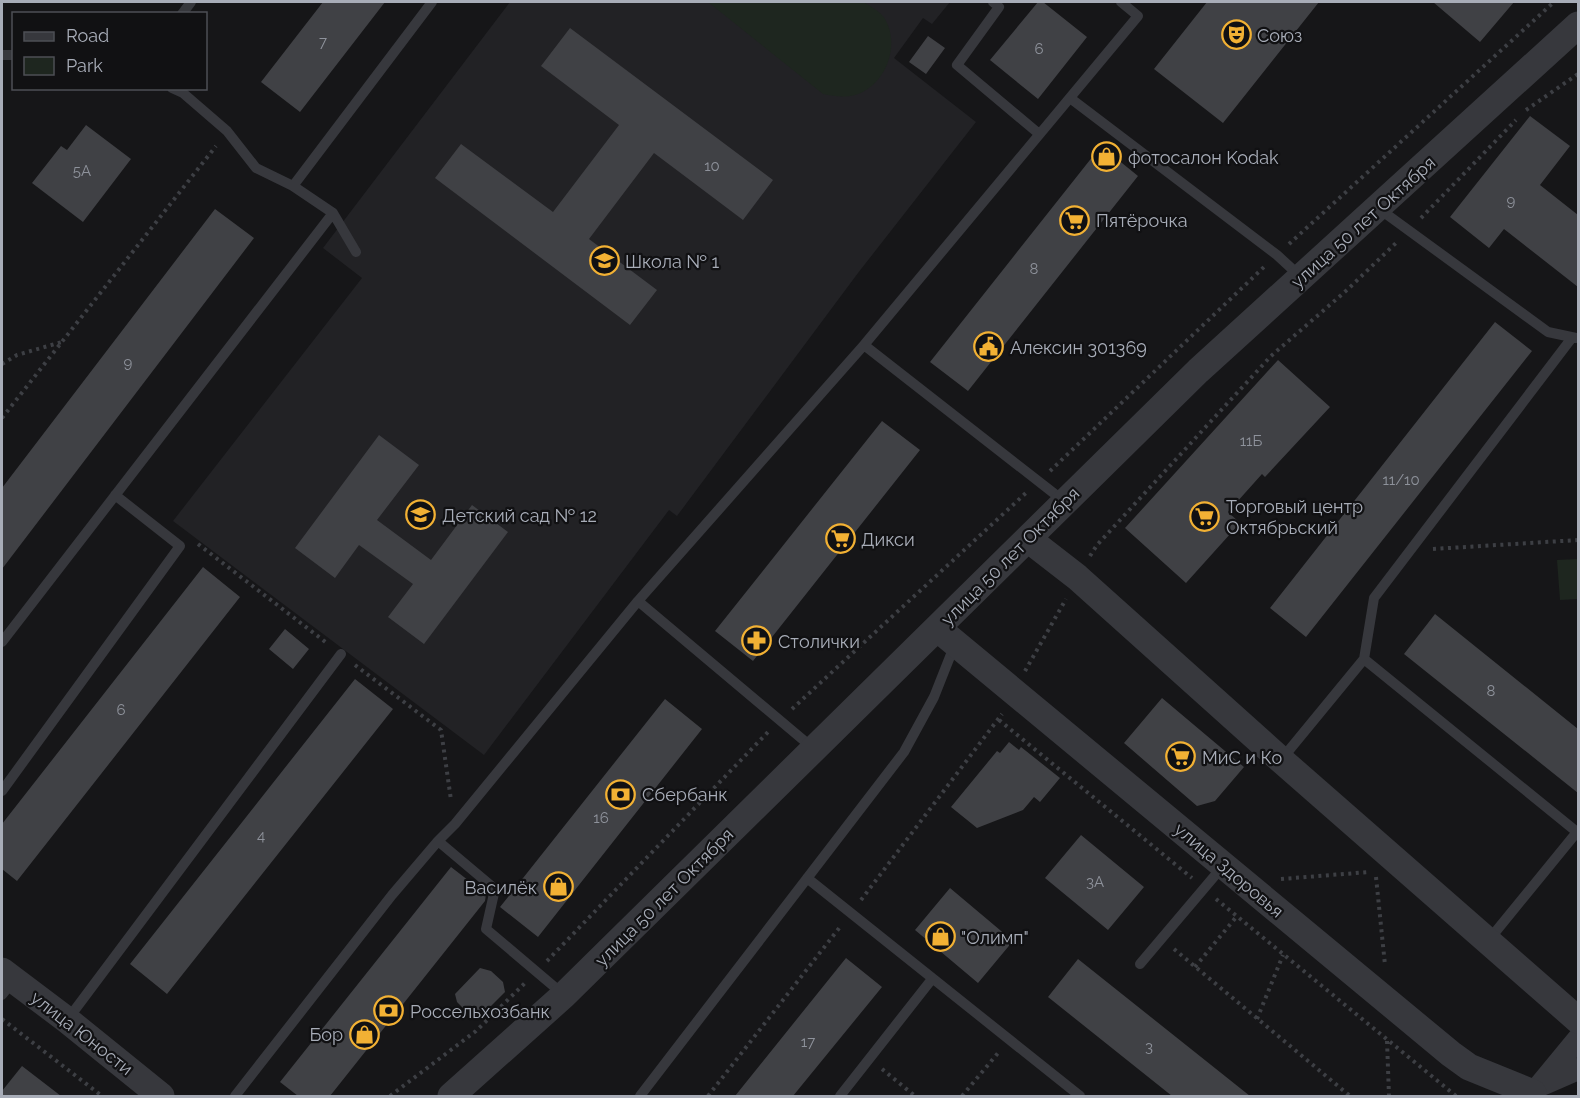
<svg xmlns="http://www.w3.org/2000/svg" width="1580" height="1098" viewBox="0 0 1580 1098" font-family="Raleway,sans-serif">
<rect width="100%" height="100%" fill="#161618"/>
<!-- built -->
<path fill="#222225" d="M 510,2 L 950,2 L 932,24 L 923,18 L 894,58 L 976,122 L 858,273 L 677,516 L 669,510 L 484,755 L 173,521 L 362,278 L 323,248 Z"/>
<!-- green -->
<path fill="#1e261f" d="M 708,2 L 864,2 C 871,7 881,12 885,19 C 901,46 885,86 855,95 C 843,98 834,96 823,94 Z
M 1578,559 L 1578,599 L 1560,600 L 1557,560 Z"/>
<!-- building -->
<path fill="#404145" d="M 323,2 L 385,2 L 300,112 L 261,82 Z
M 1038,2 L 1043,2 L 1087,37 L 1038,99 L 990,60 Z
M 1207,2 L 1319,2 L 1223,123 L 1154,69 Z
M 1433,2 L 1514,2 L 1480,42 Z
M 570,28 L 773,180 L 743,220 L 654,153 L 589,239 L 657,290 L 630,325 L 435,178 L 461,144 L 553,212 L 619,125 L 541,66 Z
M 928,36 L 945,48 L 926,74 L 909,62 Z
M 1530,116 L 1570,146 L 1540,185 L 1578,215 L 1578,287 L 1504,229 L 1489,248 L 1450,217 Z
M 86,125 L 131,159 L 83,222 L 32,183 L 61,146 L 67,150 Z
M 1101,146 L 1138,176 L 968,391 L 930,362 Z
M 215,209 L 254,238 L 2,569 L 2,488 Z
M 1495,322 L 1532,351 L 1306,637 L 1270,608 Z
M 1278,360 L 1330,407 L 1265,477 L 1262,474 L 1228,512 L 1240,523 L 1186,583 L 1125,528 Z
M 882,421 L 920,450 L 753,661 L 715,631 Z
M 379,435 L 419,465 L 377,520 L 431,560 L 472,505 L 508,532 L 424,644 L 388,617 L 413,584 L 359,545 L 335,578 L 295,548 Z
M 203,567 L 240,597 L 17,881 L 2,869 L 2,824 Z
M 1435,614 L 1578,729 L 1578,793 L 1404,654 Z
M 285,629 L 309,649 L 293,669 L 269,649 Z
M 355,679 L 393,709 L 167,994 L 130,964 Z
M 1162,698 L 1244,767 L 1215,801 L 1197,806 L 1124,743 Z
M 665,699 L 702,729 L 538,937 L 500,907 Z
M 1009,742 L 1019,750 L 1021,747 L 1060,778 L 1040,802 L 1034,797 L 1023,810 L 977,828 L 951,807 L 997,751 L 1000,753 Z
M 1081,835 L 1144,887 L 1108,930 L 1045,878 Z
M 451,867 L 486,894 L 485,901 L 330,1096 L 298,1096 L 280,1082 Z
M 950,888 L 1013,941 L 978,983 L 915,930 Z
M 846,958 L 882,987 L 793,1096 L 735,1096 Z
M 1078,959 L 1250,1096 L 1172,1096 L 1048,997 Z
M 480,968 L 491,971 L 503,982 L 505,992 L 479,1018 L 469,1014 L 457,1002 L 455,994 Z
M 22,1066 L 61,1096 L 2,1096 L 2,1091 Z"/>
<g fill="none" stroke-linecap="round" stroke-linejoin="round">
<!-- path -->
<path stroke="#3d3f44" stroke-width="4" stroke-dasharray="3 4.5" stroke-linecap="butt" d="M 1526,110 L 1578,74
M 1421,218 L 1516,120
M 1289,244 L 1554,2
M 2,364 L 17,355 L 62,342
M 2,418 L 216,146
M 1050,471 L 1264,267
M 198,544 L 328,644
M 1433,549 L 1578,540
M 1090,556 L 1097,545 L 1271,356 L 1347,290 L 1397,242
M 355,665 L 441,730 L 451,800
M 1025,671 L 1066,599
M 792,709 L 1027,492
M 999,720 L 1192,878
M 1376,877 L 1385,965
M 1281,879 L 1369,872
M 1216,899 L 1456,1096
M 861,900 L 1002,714
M 1174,949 L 1350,1096
M 547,961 L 769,731
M 1195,967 L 1237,916
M 2,1019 L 102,1096
M 1257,1019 L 1283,955
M 1387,1041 L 1389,1096
M 882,1069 L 915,1096
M 390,1096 L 476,1031 L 525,983
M 708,1096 L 840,927
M 962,1096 L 998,1053"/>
<!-- service -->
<path stroke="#37383d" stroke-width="10" d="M 993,2 L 999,7 L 957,65 L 1038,133
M 182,14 L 191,2
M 2,55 L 14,55
M 172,88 L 183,93 L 227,131 L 256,168 L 293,186 L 333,213 L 356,252
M 1070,98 L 1277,255 L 1302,278
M 293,186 L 432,2
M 1378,208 L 1548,332 L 1576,338
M 864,345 L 1065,502
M 638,601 L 814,749
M 2,642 L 333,213
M 1364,659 L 1577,832 L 1488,941
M 1281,760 L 1364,659 L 1374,598 L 1571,339
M 2,791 L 180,546 L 115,495
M 438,841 L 495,889 L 486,929 L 564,995
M 807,878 L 1080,1096
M 1140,964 L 1223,866
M 2,995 L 14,980
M 68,1019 L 341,654
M 235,1096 L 392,895 L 438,841 L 455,824 L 638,601 L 864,345 L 1138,16 L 1121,2
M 640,1096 L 904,752 L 934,697 L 955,644
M 840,1096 L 932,979"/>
<!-- minor -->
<path stroke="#37383d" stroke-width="22" d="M 1544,1084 L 1578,1069
M 1531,1096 L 1578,1039"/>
<!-- tertiary -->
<path stroke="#37383d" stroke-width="27" d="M 1028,539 L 1077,577 L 1281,760 L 1578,1020
M 937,628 L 1451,1054 L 1469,1067 L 1533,1093
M 2,971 L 67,1020 L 161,1096
M 451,1096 L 564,995 L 1198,371 L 1578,25"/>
</g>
<!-- icons -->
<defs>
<symbol id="theatre-ring" viewBox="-11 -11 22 22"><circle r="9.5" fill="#111113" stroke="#f2b134" stroke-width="1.5"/><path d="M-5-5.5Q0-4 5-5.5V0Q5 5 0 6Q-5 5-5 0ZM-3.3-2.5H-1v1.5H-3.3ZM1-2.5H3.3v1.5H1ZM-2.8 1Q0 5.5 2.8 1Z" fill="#f2b134"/></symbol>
<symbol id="shop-ring" viewBox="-11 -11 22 22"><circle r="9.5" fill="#111113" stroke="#f2b134" stroke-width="1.5"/><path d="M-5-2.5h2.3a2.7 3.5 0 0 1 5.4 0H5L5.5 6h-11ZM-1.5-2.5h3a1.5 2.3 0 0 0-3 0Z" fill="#f2b134"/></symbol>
<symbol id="supermarket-ring" viewBox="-11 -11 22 22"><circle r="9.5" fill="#111113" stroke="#f2b134" stroke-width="1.5"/><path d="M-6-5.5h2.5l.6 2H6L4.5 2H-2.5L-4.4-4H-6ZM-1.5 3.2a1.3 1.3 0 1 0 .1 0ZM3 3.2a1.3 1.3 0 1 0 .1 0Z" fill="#f2b134"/></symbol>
<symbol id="school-ring" viewBox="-11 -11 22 22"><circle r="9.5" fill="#111113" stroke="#f2b134" stroke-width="1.5"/><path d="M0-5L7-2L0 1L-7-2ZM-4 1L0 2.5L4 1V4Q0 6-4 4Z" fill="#f2b134"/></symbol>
<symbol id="civic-ring" viewBox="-11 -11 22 22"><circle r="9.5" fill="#111113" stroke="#f2b134" stroke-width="1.5"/><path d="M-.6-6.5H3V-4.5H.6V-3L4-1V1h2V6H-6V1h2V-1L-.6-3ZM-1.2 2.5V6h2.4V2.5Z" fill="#f2b134"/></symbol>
<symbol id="pharmacy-ring" viewBox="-11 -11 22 22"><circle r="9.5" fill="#111113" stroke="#f2b134" stroke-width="1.5"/><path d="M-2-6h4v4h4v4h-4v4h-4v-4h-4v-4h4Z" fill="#f2b134"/></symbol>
<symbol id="bank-ring" viewBox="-11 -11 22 22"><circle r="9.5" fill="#111113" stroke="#f2b134" stroke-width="1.5"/><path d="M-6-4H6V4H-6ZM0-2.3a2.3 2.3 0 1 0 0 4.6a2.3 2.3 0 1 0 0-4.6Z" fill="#f2b134"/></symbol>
</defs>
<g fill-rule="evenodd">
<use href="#theatre-ring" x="1220" y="18" width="33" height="33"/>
<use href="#shop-ring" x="1090" y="140" width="33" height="33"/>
<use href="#supermarket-ring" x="1058" y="204" width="33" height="33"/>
<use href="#school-ring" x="588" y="244" width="33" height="33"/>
<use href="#civic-ring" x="972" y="330" width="33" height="33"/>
<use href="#school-ring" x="404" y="498" width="33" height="33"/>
<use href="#supermarket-ring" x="1188" y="500" width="33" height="33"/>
<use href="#supermarket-ring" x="824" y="522" width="33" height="33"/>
<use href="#pharmacy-ring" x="740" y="624" width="33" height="33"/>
<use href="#supermarket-ring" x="1164" y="740" width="33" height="33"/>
<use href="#bank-ring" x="604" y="778" width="33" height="33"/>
<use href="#shop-ring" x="542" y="870" width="33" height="33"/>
<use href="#shop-ring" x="924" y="920" width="33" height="33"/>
<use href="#bank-ring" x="372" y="994" width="33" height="33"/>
<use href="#shop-ring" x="348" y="1018" width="33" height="33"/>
</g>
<g text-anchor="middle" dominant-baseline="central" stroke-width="4.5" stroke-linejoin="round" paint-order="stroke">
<!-- number labels -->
<g font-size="15" fill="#8e929b">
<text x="323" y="42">7</text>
<text x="1039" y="49">6</text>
<text x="712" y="166">10</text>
<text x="82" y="171">5А</text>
<text x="1511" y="201">9</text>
<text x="1034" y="269">8</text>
<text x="128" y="363">9</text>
<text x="1251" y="441">11Б</text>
<text x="1401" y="480">11/10</text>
<text x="1491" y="691">8</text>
<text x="121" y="710">6</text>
<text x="601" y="818">16</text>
<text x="261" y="836">4</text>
<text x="1095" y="882">3А</text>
<text x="808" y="1042">17</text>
<text x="1149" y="1047">3</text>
</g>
<!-- poi labels -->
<g font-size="18" fill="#a8adb8" stroke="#111113" text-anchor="start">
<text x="1257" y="35">Союз</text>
<text x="1128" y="157">фотосалон Kodak</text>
<text x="1096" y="220">Пятёрочка</text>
<text x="625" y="261">Школа № 1</text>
<text x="1010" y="347">Алексин 301369</text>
<text x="1226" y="506">Торговый центр<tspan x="1226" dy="21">Октябрьский</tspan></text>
<text x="442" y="515">Детский сад № 12</text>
<text x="861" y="539">Дикси</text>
<text x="778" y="641">Столички</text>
<text x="1202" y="757">МиС и Ко</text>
<text x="642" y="794">Сбербанк</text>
<text x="537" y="887" text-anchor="end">Василёк</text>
<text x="961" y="937">"Олимп"</text>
<text x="410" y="1011">Россельхозбанк</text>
<text x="343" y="1034" text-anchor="end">Бор</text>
</g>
<!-- street labels -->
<g font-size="18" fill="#a8adb8" stroke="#111113">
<text transform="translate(1363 222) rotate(-42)">улица 50 лет Октября</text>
<text transform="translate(1010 556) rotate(-45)">улица 50 лет Октября</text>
<text transform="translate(1229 870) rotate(40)">улица Здоровья</text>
<text transform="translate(664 897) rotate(-45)">улица 50 лет Октября</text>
<text transform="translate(82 1033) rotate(38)">улица Юности</text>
</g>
</g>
<!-- border -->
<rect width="1580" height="1098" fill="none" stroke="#a8adb8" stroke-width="6"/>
<!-- legend -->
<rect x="12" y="12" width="195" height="78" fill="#111113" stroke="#4d4f55" stroke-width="1.5"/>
<rect x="24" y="32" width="30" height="9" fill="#37383d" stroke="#4d4f55" stroke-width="1.5"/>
<text x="66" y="42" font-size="18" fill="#a8adb8">Road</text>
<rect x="24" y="57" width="30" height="18" fill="#1e261f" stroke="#4d4f55" stroke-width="1.5"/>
<text x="66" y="72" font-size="18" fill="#a8adb8">Park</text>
</svg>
